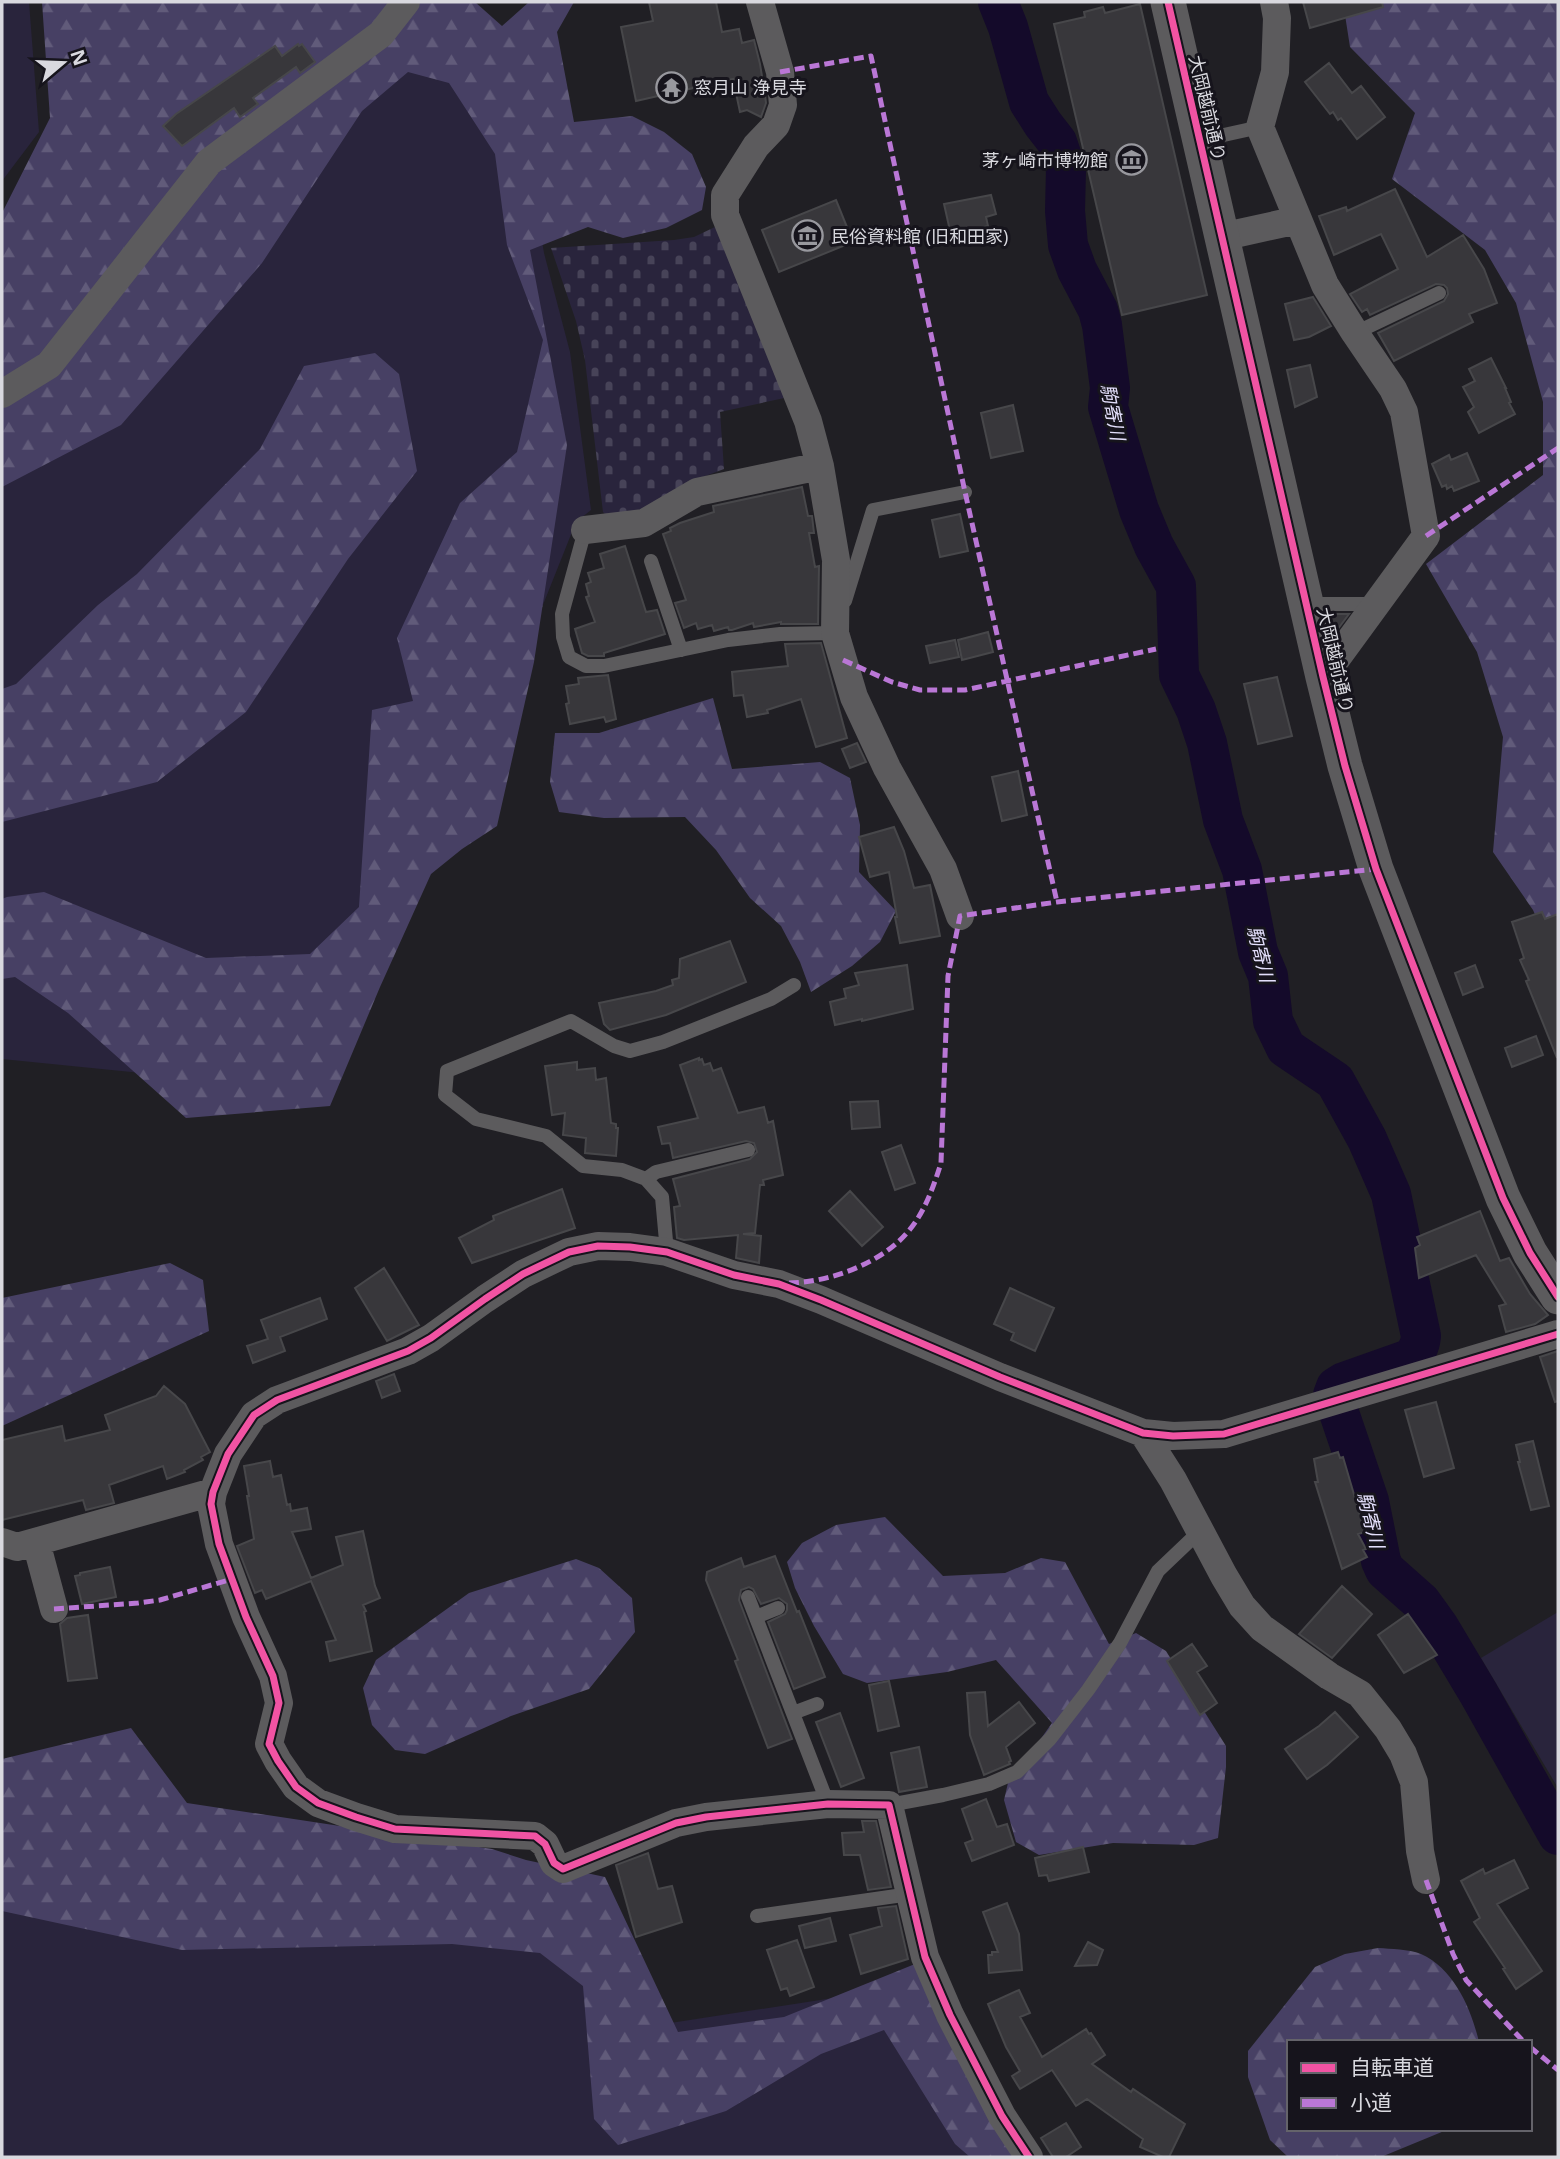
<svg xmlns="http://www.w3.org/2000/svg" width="1560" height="2159" viewBox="0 0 1560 2159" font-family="'Open Sans','Noto Sans JP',sans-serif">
<defs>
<pattern id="forest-firs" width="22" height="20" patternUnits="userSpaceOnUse" patternTransform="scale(1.75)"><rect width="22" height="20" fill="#474064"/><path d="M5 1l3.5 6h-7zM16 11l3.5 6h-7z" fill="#615b7a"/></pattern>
<pattern id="cemetery-stones" width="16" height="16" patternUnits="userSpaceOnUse" patternTransform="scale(1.75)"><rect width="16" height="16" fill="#29243c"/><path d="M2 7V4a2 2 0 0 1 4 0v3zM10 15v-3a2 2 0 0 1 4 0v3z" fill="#474358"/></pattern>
</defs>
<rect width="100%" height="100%" fill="#201f24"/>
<!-- grass -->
<path fill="#29243c" d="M 2,2 L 29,2 L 39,132 L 2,181 Z
M 424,16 L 520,106 L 544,253 L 570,352 L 591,510 L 576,522 L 519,665 L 307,1027 L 201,1079 L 2,1059 L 2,410 Z
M 1558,1612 L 1558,1788 L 1481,1658 Z
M 2,1893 L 563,1896 L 664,2024 L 898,1988 L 986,2157 L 2,2157 Z"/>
<!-- forest -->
<path fill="url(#forest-firs)" d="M 42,2 L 475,2 L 502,26 L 529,2 L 574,2 L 557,32 L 574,122 L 632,116 L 664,132 L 692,154 L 706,187 L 702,210 L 666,228 L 623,238 L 588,227 L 530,250 L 567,445 L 534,662 L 497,826 L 462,849 L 431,874 L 380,987 L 330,1106 L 186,1118 L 68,1013 L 15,977 L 2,979 L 2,899 L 7,897 L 44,892 L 206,958 L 310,954 L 359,907 L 372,710 L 413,701 L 397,638 L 460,503 L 517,452 L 543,340 L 507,245 L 495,154 L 449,83 L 408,72 L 362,111 L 262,263 L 121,425 L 2,487 L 2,213 L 50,118 Z
M 1343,2 L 1558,2 L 1558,966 L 1533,910 L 1493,852 L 1503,737 L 1477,652 L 1426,564 L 1543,475 L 1543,402 L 1516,303 L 1485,250 L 1392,179 L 1415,113 L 1350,47 Z
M 375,353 L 399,374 L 417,471 L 348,559 L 246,712 L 157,782 L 2,822 L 2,689 L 16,684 L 98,605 L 137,574 L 260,449 L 304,366 Z
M 713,698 L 732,769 L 820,762 L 850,778 L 860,825 L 859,872 L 896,911 L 880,942 L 852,966 L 811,992 L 800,962 L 781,926 L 750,898 L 716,850 L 685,817 L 604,818 L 559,812 L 550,782 L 555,733 L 599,733 Z
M 170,1263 L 203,1280 L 209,1331 L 2,1426 L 2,1298 Z
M 885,1517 L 943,1576 L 1005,1573 L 1041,1558 L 1065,1562 L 1109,1644 L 1136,1633 L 1166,1651 L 1226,1746 L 1226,1767 L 1218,1838 L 1194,1845 L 1113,1843 L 1039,1855 L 1016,1842 L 1004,1800 L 1011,1770 L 1035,1747 L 1052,1723 L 996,1660 L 947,1672 L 867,1683 L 843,1674 L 814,1626 L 795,1588 L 787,1562 L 802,1543 L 836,1525 Z
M 576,1559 L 599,1568 L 632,1598 L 635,1632 L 589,1689 L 511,1716 L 425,1754 L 395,1750 L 372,1725 L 363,1688 L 376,1660 L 469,1593 Z
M 131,1728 L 187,1803 L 492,1849 L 526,1860 L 605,1877 L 678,2032 L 784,2017 L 915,1964 L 1015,2157 L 970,2157 L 955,2144 L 884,2030 L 821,2054 L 726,2111 L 618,2145 L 594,2119 L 583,1986 L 540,1953 L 452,1944 L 182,1950 L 2,1911 L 2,1759 Z
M 1378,1948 C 1391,1949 1408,1949 1421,1954 C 1454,1969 1471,2008 1479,2042 L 1289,2042 L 1289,2129 L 1449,2129 L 1381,2157 L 1288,2157 L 1270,2140 L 1248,2077 L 1248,2051 L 1315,1967 L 1345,1954 Z"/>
<!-- cemetery -->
<path fill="url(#cemetery-stones)" d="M 717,226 L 789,397 L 720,412 L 724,469 L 700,478 L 649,509 L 609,518 L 603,512 L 585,360 L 576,321 L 551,248 L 674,240 L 694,237 Z"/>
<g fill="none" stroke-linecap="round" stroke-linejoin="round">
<!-- river -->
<path stroke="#140a2a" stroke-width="40" d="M 998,2 L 1008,27 L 1029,102 L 1043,124 L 1057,142 L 1066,169 L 1065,211 L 1068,245 L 1077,270 L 1098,310 L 1102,325 L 1110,388 L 1108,407 L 1139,510 L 1154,546 L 1176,586 L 1179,675 L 1196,710 L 1207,743 L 1223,820 L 1242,870 L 1258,952 L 1268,976 L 1273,1021 L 1286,1048 L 1335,1081 L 1367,1139 L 1391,1194 L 1421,1336 C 1420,1346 1417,1353 1409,1359 L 1344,1382 L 1336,1387 L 1333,1395 L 1369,1501 L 1381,1561 L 1385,1570 L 1421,1602 L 1439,1627 L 1479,1694 L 1558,1835"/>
</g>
<!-- building -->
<path fill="#38373b" stroke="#47474a" stroke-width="2" d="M 649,2 L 716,2 L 722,32 L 739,29 L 742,43 L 754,40 L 760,64 L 765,95 L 766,103 L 761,117 L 747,110 L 740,112 L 733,79 L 636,101 L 621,27 L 653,21 Z
M 1303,2 L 1382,2 L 1383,7 L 1310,28 Z
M 1140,4 L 1207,295 L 1122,315 L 1054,24 L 1085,17 L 1084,12 L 1103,7 L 1105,13 Z
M 298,44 L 299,46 L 302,44 L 315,62 L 300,73 L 296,67 L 253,98 L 258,104 L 240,117 L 234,108 L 182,146 L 163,126 L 176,114 L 275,46 L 282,56 Z
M 1329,63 L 1352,93 L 1361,86 L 1385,117 L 1357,139 L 1341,118 L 1338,120 L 1333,112 L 1330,114 L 1305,82 Z
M 1395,189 L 1427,257 L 1463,235 L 1484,269 L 1497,303 L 1469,314 L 1473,322 L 1394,361 L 1378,333 L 1444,301 L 1448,294 L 1447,288 L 1444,285 L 1436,284 L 1370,315 L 1367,309 L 1362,312 L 1350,294 L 1398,269 L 1381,234 L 1334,255 L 1319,216 L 1346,207 L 1347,211 Z
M 991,195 L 996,214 L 986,217 L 988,226 L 951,235 L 944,204 Z
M 836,200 L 853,242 L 779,272 L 762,230 Z
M 1313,297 L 1331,326 L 1309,337 L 1294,340 L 1285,304 Z
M 1491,358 L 1506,388 L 1505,388 L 1511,402 L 1509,403 L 1515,414 L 1479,433 L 1468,412 L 1474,407 L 1463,387 L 1475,381 L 1469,369 Z
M 1310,365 L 1317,397 L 1295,407 L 1287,370 Z
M 1013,405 L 1023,451 L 991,458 L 981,413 Z
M 1467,453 L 1479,481 L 1454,491 L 1452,486 L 1447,489 L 1446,485 L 1442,487 L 1432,464 L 1449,455 L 1451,460 Z
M 802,487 L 808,516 L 812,516 L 814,533 L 809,533 L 815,567 L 819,566 L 818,624 L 781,624 L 781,622 L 754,627 L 753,623 L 732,630 L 729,630 L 728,627 L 714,631 L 712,625 L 698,629 L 696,623 L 684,628 L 675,603 L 686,600 L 663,534 L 671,531 L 670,528 L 680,523 L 714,512 L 713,506 Z
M 960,514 L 968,551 L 940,557 L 932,520 Z
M 625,546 L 646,612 L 657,610 L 665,634 L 604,653 L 604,656 L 588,656 L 582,653 L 575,629 L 595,622 L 586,597 L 589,596 L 586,584 L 591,582 L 588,573 L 604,568 L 600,554 Z
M 1331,614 L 1349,614 L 1337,630 L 1333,630 Z
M 988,632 L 993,652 L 962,660 L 958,640 Z
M 955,640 L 959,657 L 930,663 L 926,646 Z
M 821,643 L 847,738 L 816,747 L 801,699 L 767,710 L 768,713 L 747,717 L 743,695 L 734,696 L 732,672 L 788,666 L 785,644 Z
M 608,675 L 616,719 L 606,722 L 604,717 L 570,724 L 566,704 L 569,703 L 566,686 L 579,684 L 578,678 Z
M 1277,677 L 1292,736 L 1258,744 L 1244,684 Z
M 857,743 L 866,762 L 850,768 L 842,749 Z
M 1018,771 L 1027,815 L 1002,821 L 992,777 Z
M 894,827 L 904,851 L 914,888 L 930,885 L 940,936 L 900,943 L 895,917 L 897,917 L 889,872 L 870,877 L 859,837 Z
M 1542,912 L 1545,919 L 1558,914 L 1557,1058 L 1526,981 L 1529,980 L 1520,960 L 1524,958 L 1512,922 Z
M 730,941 L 746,982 L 666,1015 L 610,1030 L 604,1024 L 599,1003 L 656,991 L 673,985 L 672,980 L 679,978 L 680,959 Z
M 907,965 L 913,1009 L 862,1021 L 862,1019 L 835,1025 L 830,1002 L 846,998 L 844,989 L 859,985 L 855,973 Z
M 1475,965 L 1483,987 L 1463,995 L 1455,973 Z
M 1536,1036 L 1543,1055 L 1512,1067 L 1505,1048 Z
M 699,1058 L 699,1060 L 702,1059 L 704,1065 L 710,1063 L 713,1071 L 721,1068 L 738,1113 L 764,1107 L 768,1123 L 773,1121 L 783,1175 L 763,1180 L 764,1185 L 760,1185 L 755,1233 L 743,1234 L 761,1236 L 759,1263 L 736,1258 L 738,1235 L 684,1240 L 677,1238 L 674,1207 L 680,1206 L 673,1179 L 750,1159 L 757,1152 L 754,1143 L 746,1141 L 673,1158 L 670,1143 L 662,1144 L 658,1127 L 698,1118 L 680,1065 Z
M 577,1062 L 577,1070 L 595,1068 L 596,1080 L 606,1078 L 611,1123 L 616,1124 L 616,1128 L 618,1128 L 616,1156 L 585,1153 L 586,1138 L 563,1135 L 565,1113 L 552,1115 L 545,1066 Z
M 878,1101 L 880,1127 L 852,1129 L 850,1102 Z
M 901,1145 L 915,1183 L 895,1190 L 882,1152 Z
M 562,1189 L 575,1228 L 472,1263 L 459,1238 L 494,1220 L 493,1216 Z
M 850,1191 L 883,1227 L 862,1246 L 829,1211 Z
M 1480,1211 L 1500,1261 L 1509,1258 L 1530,1294 L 1548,1315 L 1535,1324 L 1506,1332 L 1499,1306 L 1506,1304 L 1476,1255 L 1419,1278 L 1415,1248 L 1420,1245 L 1417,1237 Z
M 384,1268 L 419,1325 L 387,1341 L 355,1288 Z
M 1010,1288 L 1054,1308 L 1035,1351 L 1011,1340 L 1014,1333 L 994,1324 Z
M 320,1298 L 327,1319 L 280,1337 L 285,1351 L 253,1363 L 247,1346 L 268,1339 L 261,1320 Z
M 1558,1351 L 1558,1401 L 1555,1402 L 1540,1357 Z
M 394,1374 L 400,1391 L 382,1398 L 376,1381 Z
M 164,1386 L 185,1404 L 210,1452 L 201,1457 L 203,1460 L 184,1470 L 185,1472 L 167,1479 L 163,1466 L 109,1485 L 114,1503 L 86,1510 L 83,1500 L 2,1520 L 2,1440 L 62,1426 L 65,1441 L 110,1430 L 105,1415 L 156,1396 Z
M 1436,1402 L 1454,1468 L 1424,1477 L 1405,1410 Z
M 1533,1441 L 1549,1506 L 1531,1510 L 1518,1462 L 1520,1462 L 1516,1445 Z
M 1338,1452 L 1340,1458 L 1343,1457 L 1365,1532 L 1358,1534 L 1366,1549 L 1363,1550 L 1367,1557 L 1342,1569 L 1315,1482 L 1318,1482 L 1314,1459 Z
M 270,1461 L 273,1477 L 281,1475 L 287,1505 L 290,1504 L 291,1511 L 307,1508 L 311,1529 L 292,1532 L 311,1578 L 343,1565 L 336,1537 L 363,1531 L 375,1586 L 380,1598 L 363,1605 L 366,1611 L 364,1612 L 372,1651 L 330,1661 L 326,1642 L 336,1640 L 311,1581 L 266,1599 L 262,1590 L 255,1593 L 237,1546 L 254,1539 L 247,1496 L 249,1496 L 244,1466 Z
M 775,1556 L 797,1612 L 799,1611 L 825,1677 L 794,1689 L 768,1622 L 785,1614 L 787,1610 L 787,1604 L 779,1598 L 761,1604 L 753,1589 L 749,1587 L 741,1590 L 739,1600 L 792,1739 L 768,1748 L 735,1661 L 738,1660 L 706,1580 L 707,1572 L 741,1558 L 744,1567 Z
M 110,1567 L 116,1597 L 82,1604 L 75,1576 L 80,1575 L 80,1573 Z
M 1342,1586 L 1372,1614 L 1332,1658 L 1299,1634 Z
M 1408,1614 L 1437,1655 L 1404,1673 L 1378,1635 Z
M 88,1615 L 97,1678 L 68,1681 L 60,1624 L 67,1618 Z
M 1192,1644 L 1207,1666 L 1197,1672 L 1217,1703 L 1200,1715 L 1167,1661 Z
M 889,1681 L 899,1726 L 878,1731 L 869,1685 Z
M 985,1692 L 988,1726 L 1019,1702 L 1035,1723 L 1006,1747 L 1011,1761 L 1009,1762 L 1010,1764 L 984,1775 L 970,1735 L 967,1693 Z
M 1335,1712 L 1358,1737 L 1327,1765 L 1307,1779 L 1285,1749 L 1319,1726 Z
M 840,1713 L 864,1778 L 841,1787 L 816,1722 Z
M 919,1747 L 927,1787 L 899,1792 L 891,1753 Z
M 986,1799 L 997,1827 L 1007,1824 L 1014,1845 L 972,1861 L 965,1843 L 973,1840 L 962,1809 Z
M 862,1821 L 876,1821 L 891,1887 L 868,1890 L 860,1855 L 844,1855 L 842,1833 L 864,1832 Z
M 1083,1847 L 1089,1872 L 1049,1881 L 1047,1875 L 1039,1876 L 1035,1858 Z
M 648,1853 L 658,1889 L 672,1886 L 682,1922 L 636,1937 L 616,1865 Z
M 1514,1860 L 1528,1888 L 1497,1904 L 1542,1971 L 1516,1989 L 1503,1969 L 1505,1968 L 1474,1922 L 1480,1918 L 1461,1881 L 1483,1869 L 1485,1874 Z
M 1007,1903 L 1019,1934 L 1022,1970 L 989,1973 L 988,1955 L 992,1955 L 992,1952 L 998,1952 L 983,1912 Z
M 896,1906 L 908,1959 L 861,1974 L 850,1935 L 882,1926 L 878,1908 Z
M 830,1918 L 836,1941 L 805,1948 L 799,1926 Z
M 797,1940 L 814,1987 L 790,1996 L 787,1988 L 781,1990 L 767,1950 Z
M 1088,1942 L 1103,1950 L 1097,1965 L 1075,1966 Z
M 1019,1990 L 1030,2013 L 1020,2017 L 1042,2057 L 1086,2029 L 1089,2034 L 1091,2033 L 1105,2055 L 1092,2064 L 1131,2092 L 1133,2089 L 1185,2124 L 1169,2157 L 1163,2157 L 1140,2147 L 1143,2139 L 1087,2099 L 1076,2106 L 1052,2070 L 1020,2089 L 1012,2076 L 1020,2071 L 1006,2047 L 988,2004 Z
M 1066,2123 L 1081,2147 L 1066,2157 L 1053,2157 L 1041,2138 Z"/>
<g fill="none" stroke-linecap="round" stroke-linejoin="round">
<!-- service -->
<path stroke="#5c5b5d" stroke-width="14" d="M 1201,140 L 1260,127
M 1355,333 L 1439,293
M 585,530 L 562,614 L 563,637 L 569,657 L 586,666 L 604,666 L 728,640 L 780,634 L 835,633 L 836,627
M 651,561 L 681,650
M 845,601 L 873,510 L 965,492
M 1308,604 L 1376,604
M 646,1179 L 656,1172 L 748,1150
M 667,1252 L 662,1197 L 646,1179 L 622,1170 L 583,1166 L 546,1136 L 476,1119 L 445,1095 L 447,1071 L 571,1021 L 614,1046 L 630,1051 L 663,1042 L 771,999 L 794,985
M 748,1597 L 828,1804
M 756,1617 L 778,1608
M 793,1713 L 817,1704
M 889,1805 L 943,1795 L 989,1784 L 1017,1772 L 1050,1739 L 1088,1690 L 1120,1643 L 1158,1571 L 1200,1531
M 757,1916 L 910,1894"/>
<!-- minor -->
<path stroke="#5c5b5d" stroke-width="28" d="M 760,2 L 780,72 L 783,105 L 776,125 L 756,146 L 725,195 L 725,215 L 808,421 L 820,466 L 836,560 L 835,633 L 854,697 L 887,768 L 943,869 L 960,916
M 1274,2 L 1277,18 L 1275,72 L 1260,127 L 1325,285 L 1355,333 L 1393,389 L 1404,412 L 1426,536 L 1323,677
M 1221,237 L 1298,220
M 2,394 L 49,365 L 209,162 L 381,34 L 406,2
M 585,530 L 644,523 L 697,492 L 820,466
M 1143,1433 L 1173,1480 L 1224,1576 L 1242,1606 L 1262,1628 L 1329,1676 L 1360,1694 L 1388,1729 L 1403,1754 L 1414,1782 L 1420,1851 L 1426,1880
M 2,1542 L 17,1547 L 213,1492
M 36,1542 L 54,1609
M 1029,2157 L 1002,2116 L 950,2015 L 925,1957 L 889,1805 L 828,1804 L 706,1817 L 676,1823 L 563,1869 L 554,1863 L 545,1844 L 535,1836 L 395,1829 L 356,1817 L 318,1803 L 296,1787 L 278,1761 L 269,1744 L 279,1703 L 273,1676 L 246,1617 L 219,1544 L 211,1504 L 213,1492 L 228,1454 L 254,1415 L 277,1400 L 408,1351 L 431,1338 L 485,1299 L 523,1274 L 569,1252 L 598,1246 L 630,1247 L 667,1252 L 734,1275 L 779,1284 L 821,1300 L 1000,1377 L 1143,1433 L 1173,1436 L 1224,1434 L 1558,1334"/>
<!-- tertiary -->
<path stroke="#5c5b5d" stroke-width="35" d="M 1168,2 L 1323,677 L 1345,766 L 1376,869 L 1408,952 L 1503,1198 L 1530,1253 L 1558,1297"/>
<!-- quiet -->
<path stroke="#ba77d6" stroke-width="5" stroke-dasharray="10 5" stroke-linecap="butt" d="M 780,72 L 871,56 L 965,492 L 1057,902
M 1426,536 L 1558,448
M 843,660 L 892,682 L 920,690 L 965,690 L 1156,649
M 789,1283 C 832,1282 885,1262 911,1228 C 926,1209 934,1185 941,1163 L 948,976 L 960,916 L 1057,902 L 1376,869
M 54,1609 L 138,1603 L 160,1600 L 232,1579
M 1426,1880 L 1453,1954 L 1466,1980 L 1524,2042
M 1530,2047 L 1558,2070"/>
<defs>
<path id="cycleway" d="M 1168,2 L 1323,677 L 1345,766 L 1376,869 L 1408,952 L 1503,1198 L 1530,1253 L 1558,1297
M 1029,2157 L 1002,2116 L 950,2015 L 925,1957 L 889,1805 L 828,1804 L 706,1817 L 676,1823 L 563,1869 L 554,1863 L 545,1844 L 535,1836 L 395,1829 L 356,1817 L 318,1803 L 296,1787 L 278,1761 L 269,1744 L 279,1703 L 273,1676 L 246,1617 L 219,1544 L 211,1504 L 213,1492 L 228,1454 L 254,1415 L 277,1400 L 408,1351 L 431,1338 L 485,1299 L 523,1274 L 569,1252 L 598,1246 L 630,1247 L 667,1252 L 734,1275 L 779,1284 L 821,1300 L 1000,1377 L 1143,1433 L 1173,1436 L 1224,1434 L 1558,1334"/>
</defs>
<!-- cycleway casing -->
<use href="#cycleway" stroke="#16141c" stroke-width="11"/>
<!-- cycleway -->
<use href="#cycleway" stroke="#f153a3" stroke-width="7"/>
</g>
<!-- icons -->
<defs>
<symbol id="temple-ring" viewBox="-11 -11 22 22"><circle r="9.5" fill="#16141c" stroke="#98989e" stroke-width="1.5"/><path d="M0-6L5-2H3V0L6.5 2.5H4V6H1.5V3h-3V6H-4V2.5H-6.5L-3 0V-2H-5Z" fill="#98989e"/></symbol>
<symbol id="museum-ring" viewBox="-11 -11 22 22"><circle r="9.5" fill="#16141c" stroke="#98989e" stroke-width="1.5"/><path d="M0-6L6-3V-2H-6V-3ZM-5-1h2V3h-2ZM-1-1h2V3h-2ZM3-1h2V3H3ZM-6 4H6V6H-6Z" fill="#98989e"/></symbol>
</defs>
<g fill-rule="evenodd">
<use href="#temple-ring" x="654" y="70" width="35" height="35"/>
<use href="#museum-ring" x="1114" y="142" width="35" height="35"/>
<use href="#museum-ring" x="790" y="218" width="35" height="35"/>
</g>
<g text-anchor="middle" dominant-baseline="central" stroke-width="6" stroke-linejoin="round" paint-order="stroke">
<!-- poi labels -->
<g font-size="18" fill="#d9d9df" stroke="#16141c" text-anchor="start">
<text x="694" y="87">窓月山 浄見寺</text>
<text x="1108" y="160" text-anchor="end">茅ヶ崎市博物館</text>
<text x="831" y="236">民俗資料館 (旧和田家)</text>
</g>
<!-- street labels -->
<g font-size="18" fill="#d9d9df" stroke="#16141c">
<text transform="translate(1208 108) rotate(77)">大岡越前通り</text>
<text transform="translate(1336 660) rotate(77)">大岡越前通り</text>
</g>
<!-- water labels -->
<g font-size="19" font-style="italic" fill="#e3dffb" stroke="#16141c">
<text transform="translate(1113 412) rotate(79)">駒寄川</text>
<text transform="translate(1261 954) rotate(76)">駒寄川</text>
<text transform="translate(1371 1520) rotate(76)">駒寄川</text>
</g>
</g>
<!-- border -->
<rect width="1560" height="2159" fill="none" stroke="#d9d9df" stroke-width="7"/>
<!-- legend -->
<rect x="1287" y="2040" width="245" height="91" fill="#16141c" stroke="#64636a" stroke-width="2"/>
<rect x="1301" y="2063" width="35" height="10" fill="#f153a3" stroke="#64636a" stroke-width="2"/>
<text x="1350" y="2075" font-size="21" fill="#d9d9df">自転車道</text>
<rect x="1301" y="2098" width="35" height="10" fill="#ba77d6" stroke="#64636a" stroke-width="2"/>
<text x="1350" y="2110" font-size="21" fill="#d9d9df">小道</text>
<!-- north arrow -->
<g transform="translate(63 63) rotate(71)" stroke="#16141c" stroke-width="5" paint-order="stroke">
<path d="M0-5L12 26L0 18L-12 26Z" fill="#d9d9df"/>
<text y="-10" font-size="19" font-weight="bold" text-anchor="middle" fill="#d9d9df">N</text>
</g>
</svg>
